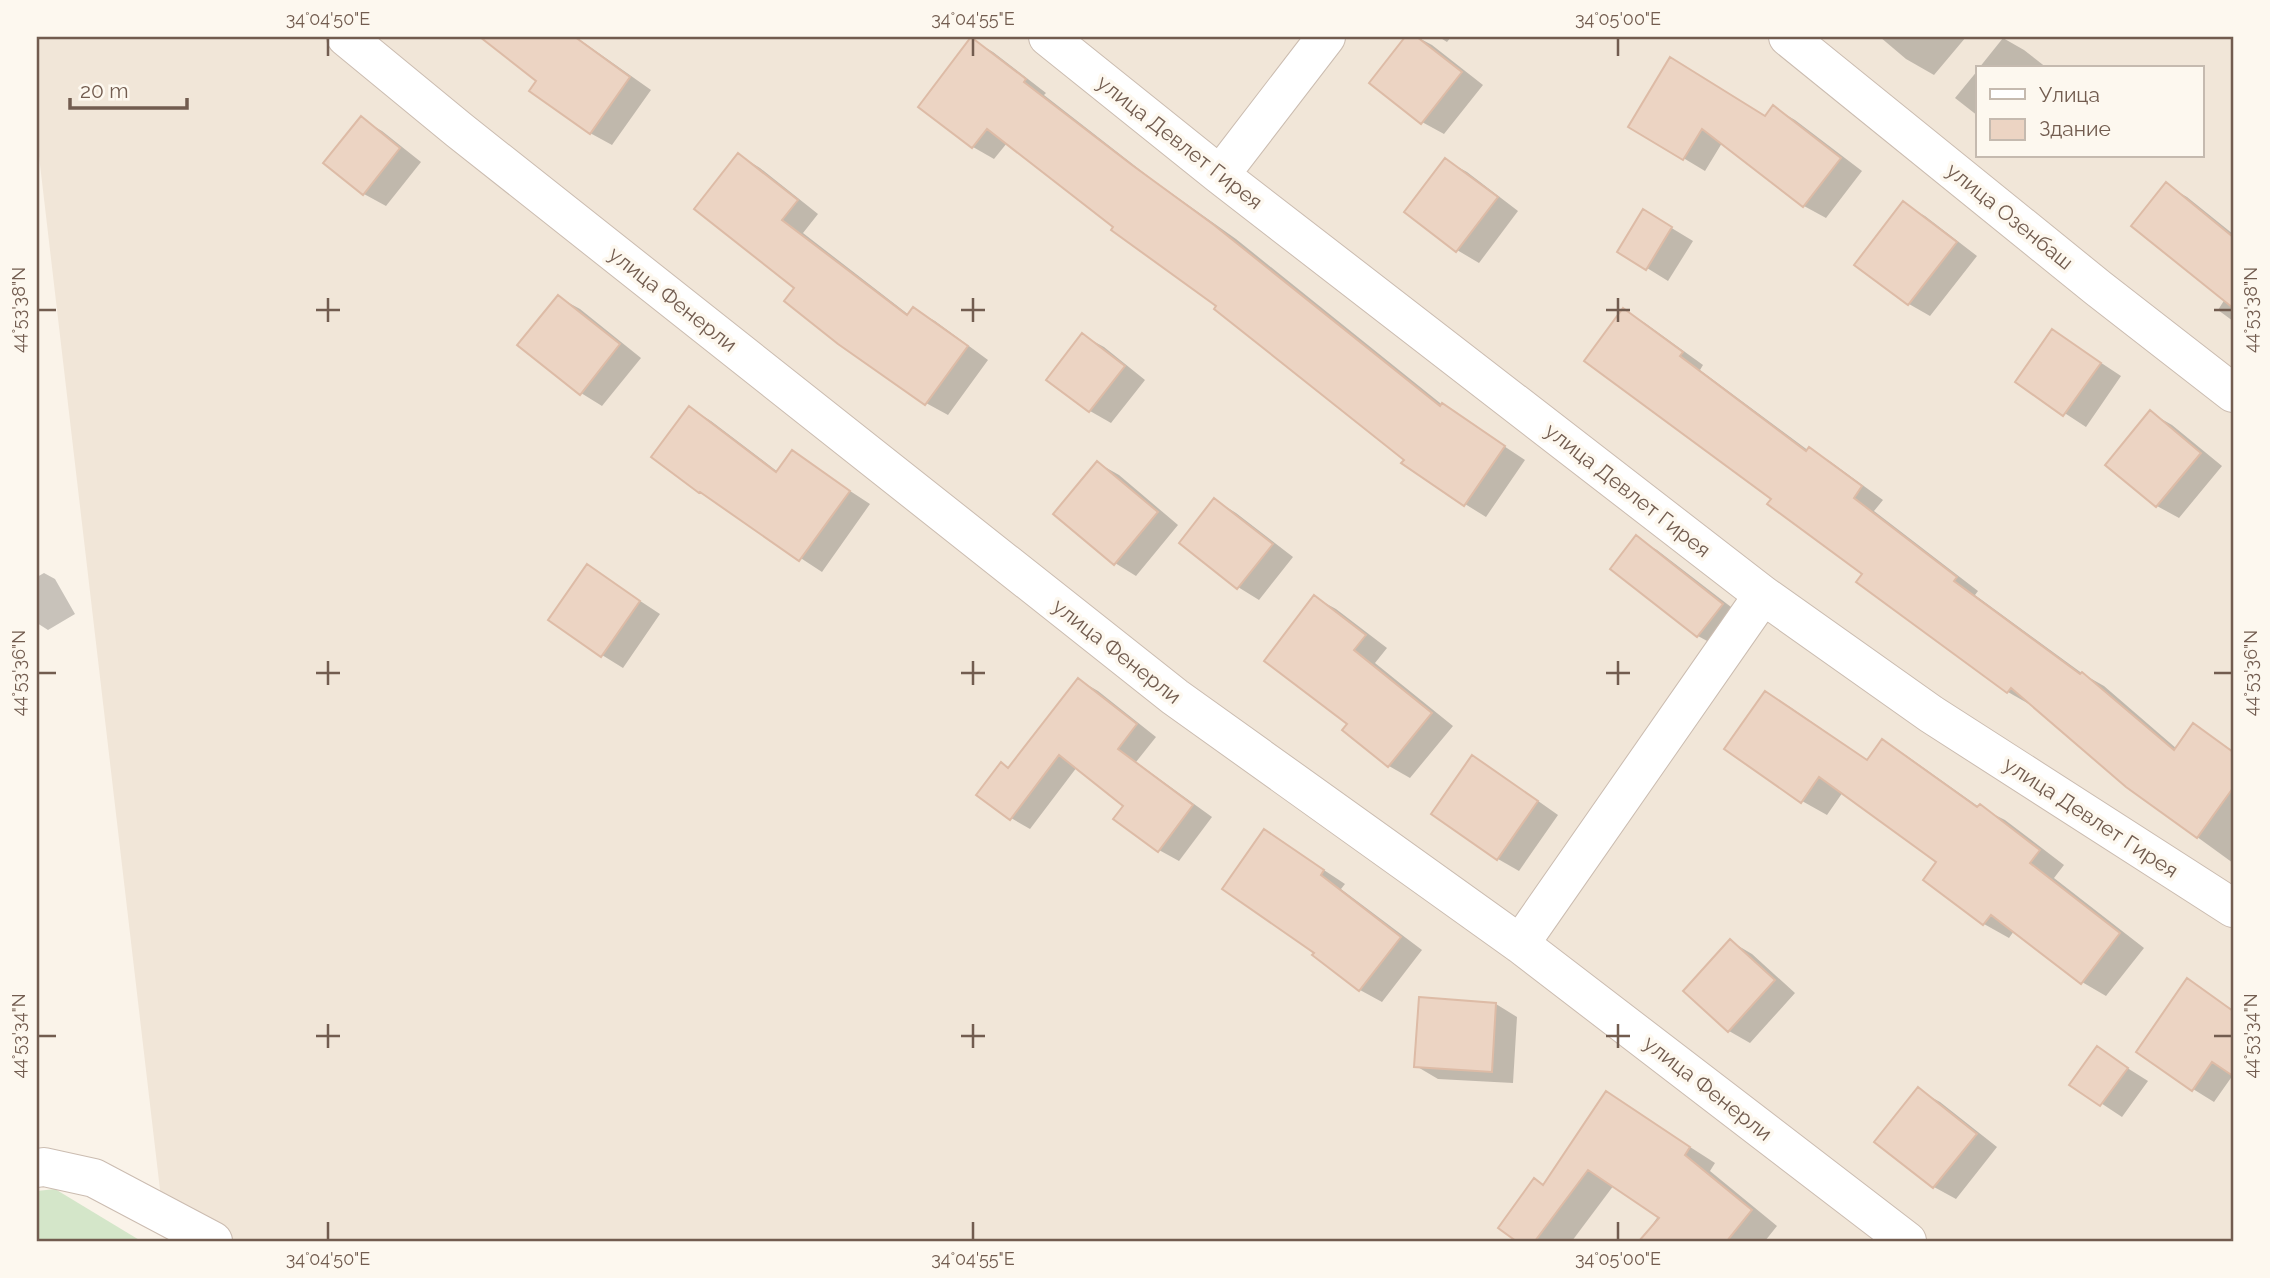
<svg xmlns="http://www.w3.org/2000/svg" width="2270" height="1278" viewBox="0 0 2270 1278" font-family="Raleway,sans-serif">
<rect width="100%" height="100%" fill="#faf3e9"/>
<!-- residential -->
<path fill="#f1e6d8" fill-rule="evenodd" d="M 37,37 L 2233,37 L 2233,1241 L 166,1241 L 37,139 ZM 1978,68 L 2202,68 L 2202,156 L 1978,156 Z"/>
<!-- green -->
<path fill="#d4e6c9" d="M 55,1189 L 141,1241 L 37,1241 L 37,1191 Z"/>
<!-- shadow -->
<path fill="#0003" d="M 483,37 L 576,37 L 651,90 L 612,145 L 590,133 L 539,81 Z
M 1407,37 L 1417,37 L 1432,45 L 1483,85 L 1444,134 L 1422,122 L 1371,83 Z
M 1439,37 L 1451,37 L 1447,42 Z
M 1880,37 L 1966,37 L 1934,75 L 1906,59 Z
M 2003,38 L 2024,50 L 2047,68 L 1979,68 Z
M 972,40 L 993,52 L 1046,93 L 1044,95 L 1153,180 L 1236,239 L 1445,407 L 1525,460 L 1486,517 L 1465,504 L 1406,459 L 1218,306 L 1007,143 L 994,159 L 973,147 Z
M 1978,70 L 1978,116 L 1955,98 Z
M 1774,108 L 1795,120 L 1862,171 L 1826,218 L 1804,206 L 1722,143 L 1705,171 L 1630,126 L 1766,117 Z
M 361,119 L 382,131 L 421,162 L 386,206 L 364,194 L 326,163 Z
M 739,155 L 760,168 L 818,214 L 803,233 L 909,315 L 913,309 L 935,321 L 988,360 L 948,415 L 926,403 L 797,288 Z
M 1445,160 L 1467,172 L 1518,211 L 1479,263 L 1457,250 Z
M 2166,185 L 2187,197 L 2233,234 L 2233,321 L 2218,310 L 2225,299 Z
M 1903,204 L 1925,216 L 1977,256 L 1930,316 L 1909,304 Z
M 1665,224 L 1693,241 L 1668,281 L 1647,268 Z
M 558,297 L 580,309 L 641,358 L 602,406 L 581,393 Z
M 1624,310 L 1645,323 L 1703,365 L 1700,370 L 1809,451 L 1810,449 L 1831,462 L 1883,500 L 1874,511 L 1978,591 L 1975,595 L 2083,674 L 2104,686 L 2177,749 L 2194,725 L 2233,751 L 2233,863 L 2127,786 L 2030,703 L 2029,704 L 2008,692 L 1773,499 Z
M 2053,331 L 2121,376 L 2086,427 L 2017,382 Z
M 1082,335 L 1104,347 L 1145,380 L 1111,423 L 1090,411 Z
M 690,408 L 711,421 L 778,472 L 792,453 L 870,504 L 822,572 L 700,492 Z
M 2151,413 L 2172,425 L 2222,466 L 2179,518 L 2157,506 L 2108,464 Z
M 1098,463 L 1119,475 L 1178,525 L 1136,576 L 1115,563 Z
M 1215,500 L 1236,513 L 1293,557 L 1259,600 L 1238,587 Z
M 1636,538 L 1657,550 L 1744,617 L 1720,648 L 1698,636 L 1612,568 Z
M 587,566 L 660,614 L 623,668 L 602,655 Z
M 44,573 L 55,579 L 75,614 L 48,630 L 37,623 L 37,577 Z
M 1314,597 L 1336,609 L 1387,648 L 1375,663 L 1453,726 L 1410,778 L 1389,766 L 1344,730 L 1349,724 Z
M 1079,680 L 1098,691 L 1156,737 L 1136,762 L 1212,817 L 1179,861 L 1159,850 L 1126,805 L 1077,767 L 1030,829 L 1011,818 L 1009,769 Z
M 1766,693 L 1790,707 L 1868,761 L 1883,741 L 1907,756 L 1979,807 L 2005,820 L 2064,865 L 2054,878 L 2144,948 L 2106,996 L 2082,982 L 2014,931 L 2009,938 L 1984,924 L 1925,879 L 1939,861 L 1843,792 L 1827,815 L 1802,801 L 1727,749 Z
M 1473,757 L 1494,770 L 1558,815 L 1519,871 L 1498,859 Z
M 1265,831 L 1345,884 L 1341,889 L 1422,950 L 1382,1002 L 1360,990 L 1314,955 L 1316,953 Z
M 1730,941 L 1752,954 L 1795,993 L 1750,1043 L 1729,1031 Z
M 2188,981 L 2233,1010 L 2233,1075 L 2214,1102 L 2193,1089 Z
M 1496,1004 L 1517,1017 L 1513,1083 L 1438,1079 L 1416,1066 Z
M 2097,1049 L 2148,1081 L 2122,1117 L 2072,1084 Z
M 1918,1090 L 1940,1102 L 1997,1147 L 1956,1199 L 1934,1187 L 1877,1141 Z
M 1606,1093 L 1715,1163 L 1710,1171 L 1777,1226 L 1765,1241 L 1641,1241 L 1659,1215 L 1614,1185 L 1572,1241 L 1519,1241 L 1500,1228 L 1544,1186 Z"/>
<!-- building -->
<path fill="#ecd4c3" stroke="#ddbba6" stroke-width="2" d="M 480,37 L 575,37 L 630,77 L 590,134 L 529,91 L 536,81 Z
M 971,37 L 1026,79 L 1024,82 L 1132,165 L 1214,225 L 1440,406 L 1442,403 L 1505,446 L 1464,506 L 1401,463 L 1404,460 L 1214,309 L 1216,306 L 1111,230 L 1113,227 L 987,129 L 972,148 L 918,107 Z
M 1405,37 L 1417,37 L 1462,72 L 1421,124 L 1369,83 Z
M 1670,57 L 1765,116 L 1773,105 L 1841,158 L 1803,207 L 1702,129 L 1683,160 L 1628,127 Z
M 361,116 L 400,148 L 363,195 L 323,163 Z
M 738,153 L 798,200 L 782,220 L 907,315 L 913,307 L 968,346 L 925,405 L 838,344 L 784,301 L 794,288 L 694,209 Z
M 1445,158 L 1498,197 L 1456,252 L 1404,212 Z
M 2166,182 L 2233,237 L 2233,308 L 2131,226 Z
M 1903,201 L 1957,242 L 1908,305 L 1854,265 Z
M 1643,209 L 1672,227 L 1646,270 L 1617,252 Z
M 558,295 L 620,344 L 580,395 L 517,345 Z
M 1623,308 L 1683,352 L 1680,356 L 1806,451 L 1809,447 L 1862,486 L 1854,498 L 1957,577 L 1954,581 L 2080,674 L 2082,672 L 2174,750 L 2193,723 L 2233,752 L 2233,788 L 2197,838 L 2126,787 L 2011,688 L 2007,693 L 1856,582 L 1862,574 L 1767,504 L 1771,499 L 1584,361 Z
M 2052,329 L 2101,363 L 2063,416 L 2015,382 Z
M 1082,333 L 1125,366 L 1089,412 L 1046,380 Z
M 689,406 L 776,472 L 792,450 L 850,491 L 799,561 L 700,492 L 699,493 L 651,457 Z
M 2150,410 L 2201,453 L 2156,507 L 2105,465 Z
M 1097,461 L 1158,512 L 1114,565 L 1053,514 Z
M 1214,498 L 1273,544 L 1237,589 L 1179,543 Z
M 1636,535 L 1723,604 L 1697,637 L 1610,569 Z
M 587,564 L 640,601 L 601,657 L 548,620 Z
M 1314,595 L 1366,635 L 1354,650 L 1432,713 L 1388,767 L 1342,730 L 1347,724 L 1264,661 Z
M 1078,678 L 1137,724 L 1118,749 L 1193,805 L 1158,852 L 1113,819 L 1123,806 L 1059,755 L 1010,820 L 976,795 L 1001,762 L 1008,768 Z
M 1765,691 L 1867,760 L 1882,739 L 1977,807 L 1980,804 L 2040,850 L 2030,863 L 2120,933 L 2081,984 L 1991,915 L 1983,925 L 1923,880 L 1936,862 L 1819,777 L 1801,803 L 1724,749 Z
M 1472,755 L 1538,801 L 1497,860 L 1431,814 Z
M 1264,829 L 1324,870 L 1321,875 L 1401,937 L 1359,991 L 1312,955 L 1314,953 L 1222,889 Z
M 1730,939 L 1775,980 L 1728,1032 L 1683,991 Z
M 2187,978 L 2233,1011 L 2233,1076 L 2212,1062 L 2192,1091 L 2136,1052 Z
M 1419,997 L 1496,1003 L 1492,1072 L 1414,1067 Z
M 2097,1046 L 2128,1068 L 2100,1106 L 2069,1085 Z
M 1918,1087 L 1977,1134 L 1933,1188 L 1874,1142 Z
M 1606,1091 L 1690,1147 L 1685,1155 L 1752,1210 L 1727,1241 L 1639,1241 L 1659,1218 L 1588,1170 L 1535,1241 L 1516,1241 L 1498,1228 L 1534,1178 L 1543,1185 Z"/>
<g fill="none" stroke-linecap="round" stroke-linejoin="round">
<defs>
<path id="street" d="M 346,37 L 459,130 L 1175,697 L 1520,944 L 1907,1241
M 1048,37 L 1220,175 L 1763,595 L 1931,714 L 2233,908
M 1788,37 L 2098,288 L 2233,393
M 1220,175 L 1326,37
M 1520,944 L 1763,595
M 37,1168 L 44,1167 L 94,1178 L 213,1241"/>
</defs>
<!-- street casing -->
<use href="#street" stroke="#cbbcb0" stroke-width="40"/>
<!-- street -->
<use href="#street" stroke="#fff" stroke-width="38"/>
</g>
<!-- ticks -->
<path fill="none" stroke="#725c4f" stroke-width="2.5" d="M 328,38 L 328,56M 973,38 L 973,56M 1618,38 L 1618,56M 328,298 L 328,322M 973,298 L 973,322M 1618,298 L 1618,322M 38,310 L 56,310M 316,310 L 340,310M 961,310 L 985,310M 1606,310 L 1630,310M 2214,310 L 2232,310M 328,661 L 328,685M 973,661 L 973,685M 1618,661 L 1618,685M 38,673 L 56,673M 316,673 L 340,673M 961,673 L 985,673M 1606,673 L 1630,673M 2214,673 L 2232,673M 328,1024 L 328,1048M 973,1024 L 973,1048M 1618,1024 L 1618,1048M 38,1036 L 56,1036M 316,1036 L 340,1036M 961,1036 L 985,1036M 1606,1036 L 1630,1036M 2214,1036 L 2232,1036M 328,1222 L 328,1240M 973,1222 L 973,1240M 1618,1222 L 1618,1240"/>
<g text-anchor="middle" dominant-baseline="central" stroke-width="7" stroke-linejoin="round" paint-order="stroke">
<!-- street labels -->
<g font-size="21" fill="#725c4f" stroke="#fdf8ef">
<text transform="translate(1180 142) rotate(38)">улица Девлет Гирея</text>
<text transform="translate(2010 216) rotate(39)">улица Озенбаш</text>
<text transform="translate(673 299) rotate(38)">улица Фенерли</text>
<text transform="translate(1628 490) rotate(38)">улица Девлет Гирея</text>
<text transform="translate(1117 651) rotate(38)">улица Фенерли</text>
<text transform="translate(2091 817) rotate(33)">улица Девлет Гирея</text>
<text transform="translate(1708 1088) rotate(38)">улица Фенерли</text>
</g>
</g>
<!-- border -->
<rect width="2270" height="1278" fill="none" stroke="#fdf8ef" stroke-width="77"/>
<!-- legend -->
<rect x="1976" y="66" width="228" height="91" fill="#fdf8ef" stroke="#c5baaf" stroke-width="2"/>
<rect x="1990" y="89" width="35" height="10" fill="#ffffff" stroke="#c5baaf" stroke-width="2"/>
<text x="2039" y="102" font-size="21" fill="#725c4f">Улица</text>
<rect x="1990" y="119" width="35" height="21" fill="#ecd4c3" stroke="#c5baaf" stroke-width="2"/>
<text x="2039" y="136" font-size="21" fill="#725c4f">Здание</text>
<!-- scale -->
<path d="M70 98v10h117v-10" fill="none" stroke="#725c4f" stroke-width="3.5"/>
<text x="80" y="98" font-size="21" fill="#725c4f" stroke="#fdf8ef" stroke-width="5" paint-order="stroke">20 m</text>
<rect x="38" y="38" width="2194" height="1202" fill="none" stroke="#725c4f" stroke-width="2.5"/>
<g font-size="18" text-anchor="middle" fill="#725c4f">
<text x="328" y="25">34°04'50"E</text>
<text x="973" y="25">34°04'55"E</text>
<text x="1618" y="25">34°05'00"E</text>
<text transform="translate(19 310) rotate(-90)" y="6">44°53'38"N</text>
<text transform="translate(2251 310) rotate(-90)" y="6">44°53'38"N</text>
<text transform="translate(19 673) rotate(-90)" y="6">44°53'36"N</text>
<text transform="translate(2251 673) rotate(-90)" y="6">44°53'36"N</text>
<text transform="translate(19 1036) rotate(-90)" y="6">44°53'34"N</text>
<text transform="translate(2251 1036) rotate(-90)" y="6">44°53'34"N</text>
<text x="328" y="1265">34°04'50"E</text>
<text x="973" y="1265">34°04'55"E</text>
<text x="1618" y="1265">34°05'00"E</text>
</g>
</svg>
